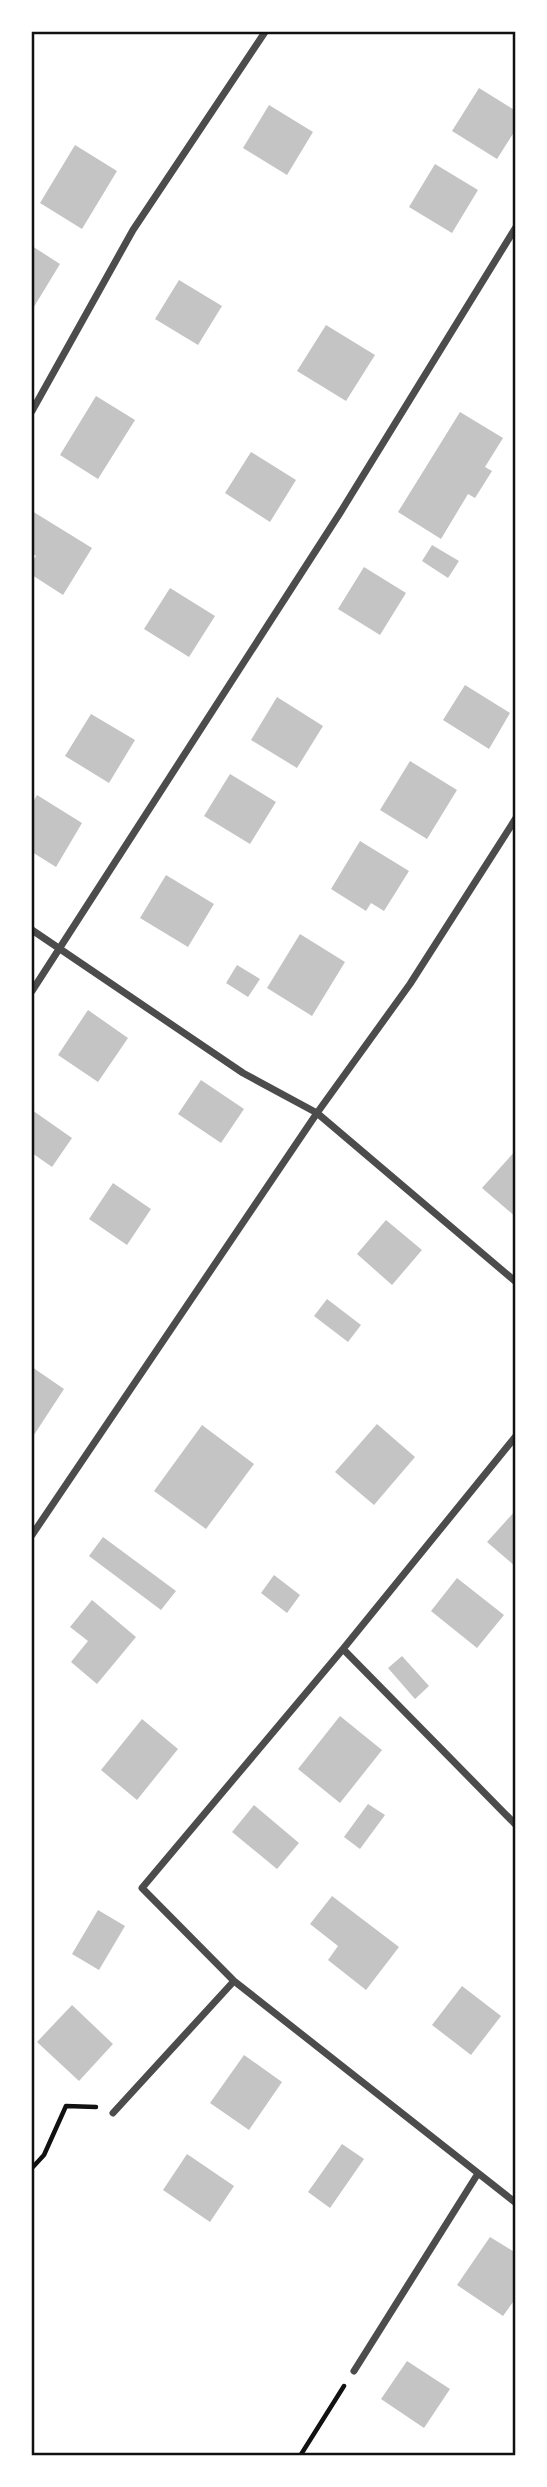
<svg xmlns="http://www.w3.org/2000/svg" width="547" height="2487" viewBox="0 0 547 2487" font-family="Arial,sans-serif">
<rect width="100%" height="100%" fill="#fff"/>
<!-- building -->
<path fill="#c4c4c4" d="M 479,88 L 516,111 L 516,129 L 497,159 L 452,131 Z
M 269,105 L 313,132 L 287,175 L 243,148 Z
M 75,145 L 117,171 L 82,229 L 40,203 Z
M 435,164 L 478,190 L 452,233 L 409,207 Z
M 32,246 L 60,264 L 32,310 Z
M 179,280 L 222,306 L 198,345 L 155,319 Z
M 326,325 L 375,355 L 346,401 L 297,371 Z
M 96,396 L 135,420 L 98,479 L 60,455 Z
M 460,412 L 503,438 L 485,467 L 492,471 L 475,498 L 468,494 L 441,539 L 398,512 Z
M 251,452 L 296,480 L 270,522 L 225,493 Z
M 32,511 L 92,548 L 63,595 L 32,575 L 32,562 L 36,556 L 32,553 Z
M 432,545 L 459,561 L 448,578 L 422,561 Z
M 364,567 L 406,593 L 380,635 L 338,609 Z
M 170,588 L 215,616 L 189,657 L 144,629 Z
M 465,685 L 510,713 L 489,749 L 443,720 Z
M 277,697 L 323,726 L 297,768 L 251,740 Z
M 91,714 L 135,740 L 109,783 L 65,756 Z
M 410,761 L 457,790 L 427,839 L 380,810 Z
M 230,774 L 276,802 L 250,844 L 204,816 Z
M 37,795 L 82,823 L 56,867 L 32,852 L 32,804 Z
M 360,841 L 409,871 L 384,911 L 371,903 L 366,911 L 331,889 Z
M 166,875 L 214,904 L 188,947 L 140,918 Z
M 300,934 L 345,962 L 312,1016 L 267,988 Z
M 237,965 L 260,979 L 248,997 L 226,983 Z
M 88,1010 L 128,1038 L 98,1082 L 58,1055 Z
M 201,1080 L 244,1109 L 221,1143 L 178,1114 Z
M 32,1110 L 72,1138 L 52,1167 L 32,1153 Z
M 516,1150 L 516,1217 L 482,1188 Z
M 113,1183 L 151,1209 L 127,1245 L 89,1219 Z
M 386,1220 L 422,1250 L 392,1285 L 357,1254 Z
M 327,1299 L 361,1325 L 348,1342 L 314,1316 Z
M 32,1367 L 64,1389 L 32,1438 Z
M 377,1424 L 415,1457 L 374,1505 L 335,1472 Z
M 202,1425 L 254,1464 L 206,1529 L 154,1491 Z
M 516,1510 L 516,1567 L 487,1542 Z
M 103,1537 L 176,1591 L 161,1610 L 89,1556 Z
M 274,1575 L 300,1595 L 287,1613 L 261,1593 Z
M 457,1578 L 504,1615 L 477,1648 L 431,1611 Z
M 92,1600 L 136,1637 L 97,1684 L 71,1662 L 88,1641 L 70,1627 Z
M 402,1656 L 429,1686 L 415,1699 L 388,1668 Z
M 340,1716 L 382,1750 L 340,1803 L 298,1769 Z
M 142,1719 L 178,1749 L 137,1800 L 101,1770 Z
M 368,1804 L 385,1815 L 360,1849 L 344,1837 Z
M 254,1805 L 299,1843 L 277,1869 L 232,1832 Z
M 332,1896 L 399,1947 L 366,1990 L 328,1960 L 338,1946 L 310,1924 Z
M 98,1910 L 125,1926 L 99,1970 L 72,1954 Z
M 462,1986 L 501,2016 L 471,2055 L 432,2025 Z
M 72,2005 L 113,2044 L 79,2081 L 37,2042 Z
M 244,2055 L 282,2082 L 249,2130 L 210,2103 Z
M 342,2144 L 364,2159 L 330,2208 L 308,2192 Z
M 187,2154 L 234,2186 L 210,2222 L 163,2190 Z
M 490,2237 L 516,2253 L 516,2298 L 503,2316 L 457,2285 Z
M 407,2361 L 450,2389 L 424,2428 L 381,2399 Z"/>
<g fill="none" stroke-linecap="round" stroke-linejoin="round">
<!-- path -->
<path stroke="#111" stroke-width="4.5" d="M 32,2168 L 44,2155 L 66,2106 L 96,2107
M 300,2456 L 344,2386"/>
<!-- minor -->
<path stroke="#4c4c4c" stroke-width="7" d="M 32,411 L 133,230 L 265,32
M 32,930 L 243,1073 L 317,1113 L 516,1282
M 32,991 L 340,513 L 516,227
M 516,1436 L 343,1649 L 142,1888 L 234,1981 L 516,2203
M 32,1535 L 317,1113 L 410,984 L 516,818
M 343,1649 L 516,1825
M 113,2113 L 234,1981
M 354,2371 L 477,2175"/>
</g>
<!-- border -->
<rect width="547" height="2487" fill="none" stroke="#ffffff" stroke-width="66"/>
<rect x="33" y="33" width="481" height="2421" fill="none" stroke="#111" stroke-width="2.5"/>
</svg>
